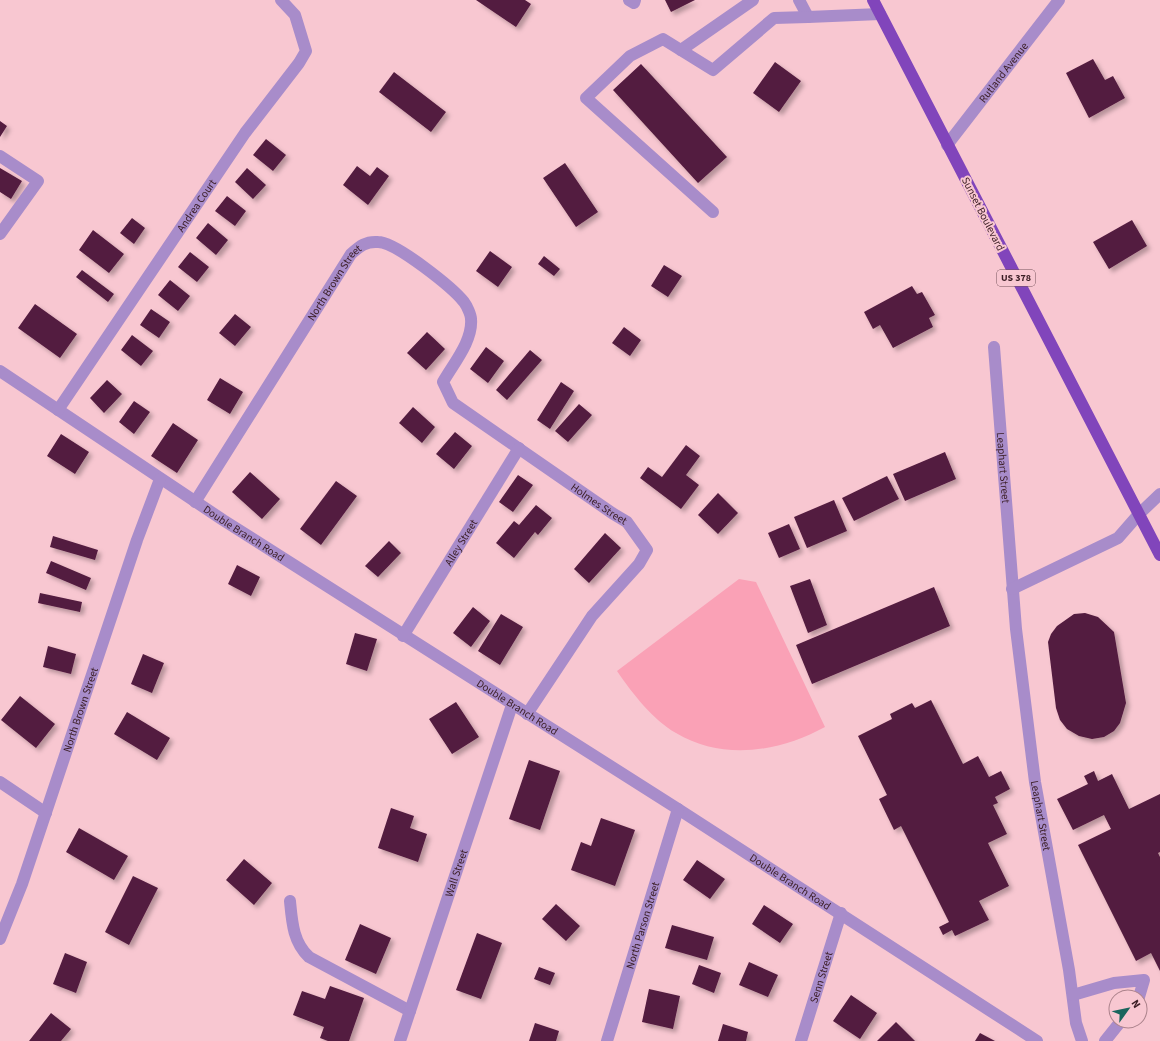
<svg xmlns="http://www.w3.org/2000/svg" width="1160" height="1041" viewBox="0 0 1160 1041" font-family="'Source Sans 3',sans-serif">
<defs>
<filter id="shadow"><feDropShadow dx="3.5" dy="3.5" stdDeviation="2" flood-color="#0004"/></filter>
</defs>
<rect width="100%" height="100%" fill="#f8c7d1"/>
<!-- green -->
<path fill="#faa1b6" d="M 739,579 L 756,582 L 825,727 C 779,752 723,761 676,733 C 653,720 632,693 617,671 Z"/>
<!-- building -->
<path fill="#531b3f" filter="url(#shadow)" d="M 476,0 L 525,0 L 531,4 L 516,27 Z
M 665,0 L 695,0 L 671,12 Z
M 1093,59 L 1105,80 L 1113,76 L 1125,98 L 1089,118 L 1066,73 Z
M 775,62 L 801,81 L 779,112 L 753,93 Z
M 641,64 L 727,157 L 698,183 L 613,90 Z
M 394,72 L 446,112 L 431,132 L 379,92 Z
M 0,121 L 7,126 L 0,137 Z
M 266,139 L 286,155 L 273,171 L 253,155 Z
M 565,163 L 598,212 L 576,227 L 543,178 Z
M 357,166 L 370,176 L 377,167 L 389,176 L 368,205 L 343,185 Z
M 0,168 L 22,181 L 11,199 L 0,192 Z
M 247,168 L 266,185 L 253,199 L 235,182 Z
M 227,196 L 246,211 L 235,226 L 215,211 Z
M 132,218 L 145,228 L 134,244 L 120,233 Z
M 1132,220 L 1147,246 L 1109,269 L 1093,242 Z
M 208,223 L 228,240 L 216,255 L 196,238 Z
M 93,230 L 124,254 L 109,273 L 79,250 Z
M 490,251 L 512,267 L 498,287 L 476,271 Z
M 190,252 L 209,267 L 197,282 L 178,267 Z
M 544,256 L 560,269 L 554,276 L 538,264 Z
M 664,265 L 682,276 L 668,297 L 651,286 Z
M 82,270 L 114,294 L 108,302 L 76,277 Z
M 170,280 L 190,296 L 178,311 L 158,295 Z
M 912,286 L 917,294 L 922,292 L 935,315 L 929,318 L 933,327 L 893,348 L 880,325 L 873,329 L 864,312 Z
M 35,304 L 77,334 L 60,358 L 18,328 Z
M 151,309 L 170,322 L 159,338 L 140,325 Z
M 235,314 L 251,327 L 235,346 L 219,333 Z
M 624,327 L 641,340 L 630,356 L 612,343 Z
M 427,332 L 445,349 L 426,370 L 407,353 Z
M 132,335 L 153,351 L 141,366 L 121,350 Z
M 486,347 L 504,361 L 488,383 L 470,369 Z
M 530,350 L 542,360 L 507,400 L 496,390 Z
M 220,378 L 243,392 L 230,414 L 207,400 Z
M 107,380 L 122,394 L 104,413 L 90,398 Z
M 561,382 L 574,391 L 550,429 L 537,420 Z
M 134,401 L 150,412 L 134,434 L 119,422 Z
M 579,404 L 592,415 L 568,442 L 555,431 Z
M 413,407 L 435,427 L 422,443 L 399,423 Z
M 173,423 L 198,440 L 177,473 L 151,456 Z
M 455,432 L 472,446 L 454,469 L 436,454 Z
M 61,434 L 89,452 L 75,474 L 47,456 Z
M 686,445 L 700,456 L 686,475 L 699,485 L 681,509 L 640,478 L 648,467 L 662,477 Z
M 945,452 L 956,479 L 905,501 L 893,474 Z
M 250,472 L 280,499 L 262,519 L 232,492 Z
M 518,475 L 533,485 L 513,512 L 499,502 Z
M 887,476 L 899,499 L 854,521 L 842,498 Z
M 336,481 L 357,496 L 321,545 L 300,529 Z
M 718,493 L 738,513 L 718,534 L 698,515 Z
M 834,500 L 847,531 L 807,548 L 794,517 Z
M 536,505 L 552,518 L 538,535 L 535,532 L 514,558 L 496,543 L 514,521 L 519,525 Z
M 789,524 L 800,549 L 779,558 L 768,533 Z
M 605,533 L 621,548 L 589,583 L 574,569 Z
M 53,536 L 98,550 L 95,560 L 50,547 Z
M 389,541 L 401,553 L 378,577 L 365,566 Z
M 51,561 L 91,578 L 86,590 L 46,573 Z
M 237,565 L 260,577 L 251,596 L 228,584 Z
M 810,579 L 827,625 L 808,633 L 790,586 Z
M 934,587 L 950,626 L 812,684 L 796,645 Z
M 40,593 L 82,602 L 80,612 L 38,603 Z
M 473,607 L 490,621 L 471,647 L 453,633 Z
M 1085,613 L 1098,617 L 1114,632 L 1126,703 L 1120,723 L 1114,731 L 1104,737 L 1092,739 L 1079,736 L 1067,729 L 1060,720 L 1056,708 L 1048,642 L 1051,634 L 1057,626 L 1074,614 Z
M 501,614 L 523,627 L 500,665 L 478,651 Z
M 355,633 L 377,639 L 367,671 L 346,664 Z
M 48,646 L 76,654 L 71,674 L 43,667 Z
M 143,654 L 164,663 L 152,693 L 131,684 Z
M 20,696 L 55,724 L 36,748 L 1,720 Z
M 931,700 L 963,764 L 978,756 L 989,777 L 1001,771 L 1010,789 L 995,797 L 998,803 L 993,805 L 1007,834 L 988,843 L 1009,886 L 979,901 L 989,920 L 955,936 L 952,930 L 943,935 L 939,927 L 949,922 L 901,826 L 894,830 L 879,799 L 887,795 L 858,736 L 892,719 L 890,714 L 912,703 L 915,708 Z
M 456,702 L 479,737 L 452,754 L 429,719 Z
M 127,712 L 170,738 L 157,760 L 114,734 Z
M 529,760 L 560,771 L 540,830 L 509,819 Z
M 1094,771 L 1098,781 L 1112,774 L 1129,809 L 1160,794 L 1160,852 L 1158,853 L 1160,857 L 1160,971 L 1151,953 L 1136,961 L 1078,845 L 1111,829 L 1104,815 L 1073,830 L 1057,799 L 1088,784 L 1084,776 Z
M 391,808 L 414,816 L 410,828 L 427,834 L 418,862 L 378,848 Z
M 601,818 L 635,830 L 615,886 L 571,870 L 581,842 L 591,846 Z
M 79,828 L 128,856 L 114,880 L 66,852 Z
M 244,859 L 272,883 L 254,905 L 226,880 Z
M 697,860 L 725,879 L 710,899 L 683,880 Z
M 133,876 L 158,888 L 129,945 L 105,932 Z
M 556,904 L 580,926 L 566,941 L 542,919 Z
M 764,905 L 793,924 L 780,943 L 752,924 Z
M 360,924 L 391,938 L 376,974 L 345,960 Z
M 672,925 L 714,937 L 707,960 L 665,948 Z
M 477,933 L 502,943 L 481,999 L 456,990 Z
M 65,953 L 87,962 L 76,993 L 53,984 Z
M 749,962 L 778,975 L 768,997 L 739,985 Z
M 699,965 L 721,973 L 714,993 L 692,984 Z
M 539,967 L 555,973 L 550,985 L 534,979 Z
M 330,986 L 364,998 L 349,1041 L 328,1041 L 320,1038 L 324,1027 L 293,1015 L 302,991 L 325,999 Z
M 649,989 L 680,996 L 673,1029 L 642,1022 Z
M 851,995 L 877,1013 L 860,1039 L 833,1021 Z
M 51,1013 L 71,1029 L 61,1041 L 29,1041 Z
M 896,1022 L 915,1041 L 877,1041 Z
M 535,1023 L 559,1031 L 556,1041 L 529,1041 Z
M 723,1024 L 748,1032 L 746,1041 L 718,1041 Z
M 980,1033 L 995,1041 L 975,1041 Z"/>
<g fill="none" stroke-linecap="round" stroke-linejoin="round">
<!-- minor -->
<g stroke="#a88cca" stroke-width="12">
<path d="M 629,0 L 634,3 L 635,0"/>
<path d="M 799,0 L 808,17 L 880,14"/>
<path d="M 681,50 L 753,0"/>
<path id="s1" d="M 947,145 L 1059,0"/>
<path d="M 0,156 L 38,181 L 0,234"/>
<path d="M 713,212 L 586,98 L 630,56 L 663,39 L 713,70 L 774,18 L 808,17"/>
<path id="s2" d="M 994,347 L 1016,629 L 1035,782 L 1069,970 L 1076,1023 L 1082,1041"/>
<path id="s3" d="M 0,371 L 223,520 L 678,809 L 1037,1041"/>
<path id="s4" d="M 58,410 L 245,133 L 299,63 L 306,51 L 295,15 L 281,0"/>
<path id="s5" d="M 195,502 L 351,254 C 360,246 366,241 378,242 C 396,242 453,288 464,302 C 467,306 471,315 471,319 C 473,341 453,364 443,382 L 453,403 L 612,513 L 627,522 L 647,550 L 639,564 L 592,616 L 527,714"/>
<path d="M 1012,589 L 1118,538 L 1139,514 L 1160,494"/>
<path id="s6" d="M 403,636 L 519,448"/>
<path d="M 0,782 L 46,813"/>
<path d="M 290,901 C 292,922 293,942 309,957 L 410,1011"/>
<path id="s7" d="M 0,939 L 22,884 L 137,540 L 160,479"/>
<path d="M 1073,995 L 1114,983 L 1144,980 L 1139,997"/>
<path id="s8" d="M 400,1041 L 512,705"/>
<path id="s9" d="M 607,1041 L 678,809"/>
<path id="s10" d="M 801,1041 L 841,913"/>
<path d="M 1105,1041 L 1121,1021"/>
</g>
<!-- major -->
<path stroke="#8145bb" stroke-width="12" d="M 873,0 L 1160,555"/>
</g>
<g text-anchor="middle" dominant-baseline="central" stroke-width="4" stroke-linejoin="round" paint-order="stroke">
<!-- shield labels -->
<rect fill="#f8c7d1" stroke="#735058" stroke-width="1" x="997" y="270" width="38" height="16" rx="3"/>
<g font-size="10" font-weight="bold" fill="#3a1d24">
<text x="1016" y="278">US 378</text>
</g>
<!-- street labels -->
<g font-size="11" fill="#3a1d24" stroke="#f8c7d1">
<text stroke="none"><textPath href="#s1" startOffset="92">Rutland Avenue</textPath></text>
<text stroke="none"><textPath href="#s4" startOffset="247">Andrea Court</textPath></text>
<text transform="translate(983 214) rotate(63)">Sunset Boulevard</text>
<text stroke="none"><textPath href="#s5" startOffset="260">North Brown Street</textPath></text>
<text stroke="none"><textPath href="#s2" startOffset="121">Leaphart Street</textPath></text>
<text stroke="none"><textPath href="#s5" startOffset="719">Holmes Street</textPath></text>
<text stroke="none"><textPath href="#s3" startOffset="293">Double Branch Road</textPath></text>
<text stroke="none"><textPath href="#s6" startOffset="110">Alley Street</textPath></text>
<text stroke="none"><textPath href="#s3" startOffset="617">Double Branch Road</textPath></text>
<text stroke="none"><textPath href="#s7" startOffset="243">North Brown Street</textPath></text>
<text stroke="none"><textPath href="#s2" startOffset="471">Leaphart Street</textPath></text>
<text stroke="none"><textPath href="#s8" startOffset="177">Wall Street</textPath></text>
<text stroke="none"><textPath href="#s3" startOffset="941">Double Branch Road</textPath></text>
<text stroke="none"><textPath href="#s9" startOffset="121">North Parson Street</textPath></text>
<text stroke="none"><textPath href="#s10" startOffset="67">Senn Street</textPath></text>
</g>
</g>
<!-- north arrow -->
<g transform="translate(1128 1009) rotate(57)"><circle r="19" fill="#f8c7d1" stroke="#ac838c"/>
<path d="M0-3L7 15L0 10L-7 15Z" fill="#1a655d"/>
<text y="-6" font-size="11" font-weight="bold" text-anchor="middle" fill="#3a1d24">N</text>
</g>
</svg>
